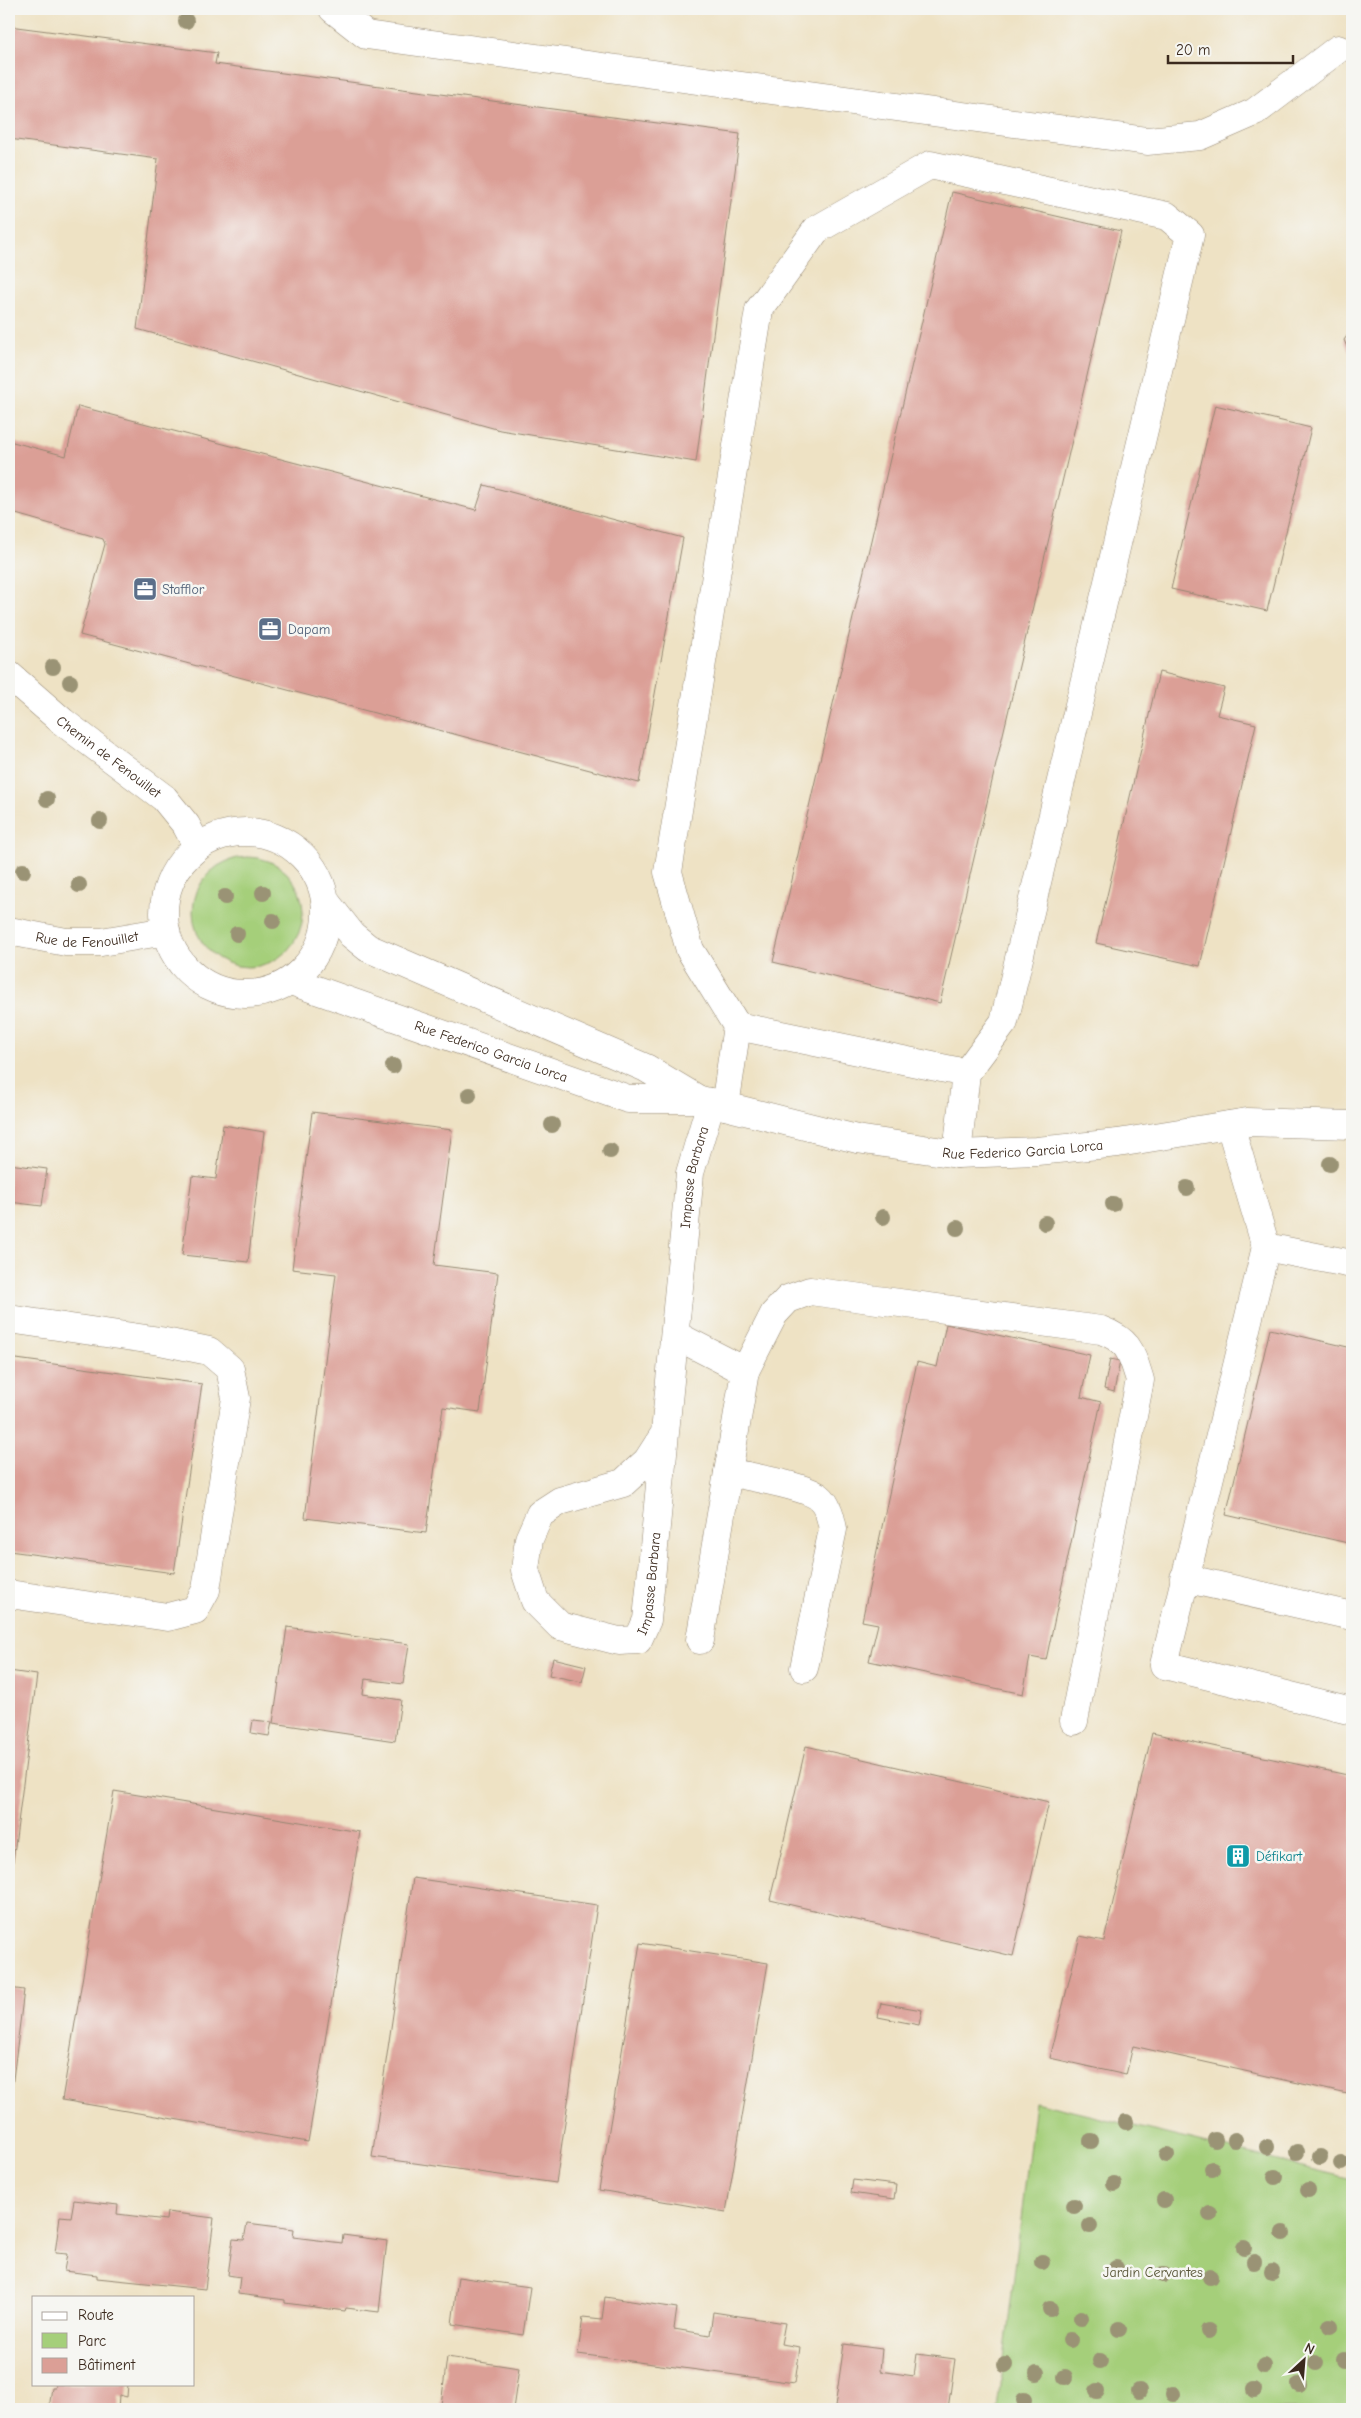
<svg xmlns="http://www.w3.org/2000/svg" width="1361" height="2418" viewBox="0 0 1361 2418" font-family="'Comic Neue',sans-serif">
<rect width="100%" height="100%" fill="#f6f6f2"/>
<filter id="ink" filterUnits="userSpaceOnUse"><feTurbulence type="fractalNoise" baseFrequency=".02" numOctaves="2"/><feDisplacementMap in="SourceGraphic" scale="10" xChannelSelector="R" yChannelSelector="G"/><feConvolveMatrix kernelMatrix="1 2 1 2 8 2 1 2 1" color-interpolation-filters="sRGB"/></filter>
<filter id="wash" filterUnits="userSpaceOnUse"><feTurbulence type="fractalNoise" baseFrequency=".0096" numOctaves="4" result="noise"/><feDisplacementMap in="SourceGraphic" scale="20" xChannelSelector="R" yChannelSelector="G"/><feGaussianBlur stdDeviation="1.12" result="paint"/><feColorMatrix in="noise" values="0 0 0 0 0 0 0 0 0 0 0 0 0 0 0 0 0 1.4 0 .05"/><feComposite in="paint" operator="in"/></filter>
<g filter="url(#wash)">
<rect width="100%" height="100%" fill="#eee2c4"/>
<!-- green -->
<path fill="#a5cf7a" stroke="#707c4c" d="M193 912a55 55 0 1 1 110 0a55 55 0 1 1-110 0Z
M 1035,2102 L 1352,2179 L 1352,2409 L 998,2409 Z"/>
<g id="blocks">
<!-- building -->
<path fill="#db9f96" d="M 9,26 L 217,53 L 215,64 L 740,134 L 696,462 L 500,430 L 137,329 L 158,159 L 9,139 Z
M 952,192 L 1121,231 L 940,1003 L 773,962 Z
M 1352,329 L 1352,359 L 1344,340 Z
M 1215,405 L 1311,428 L 1267,611 L 1171,589 Z
M 78,406 L 476,510 L 484,485 L 683,538 L 639,783 L 80,635 L 105,544 L 103,539 L 9,512 L 9,441 L 66,456 Z
M 1159,672 L 1224,688 L 1217,715 L 1256,724 L 1200,966 L 1096,943 Z
M 312,1112 L 452,1130 L 434,1265 L 498,1273 L 480,1412 L 443,1407 L 426,1533 L 305,1518 L 336,1274 L 292,1269 Z
M 223,1125 L 264,1132 L 248,1262 L 182,1255 L 192,1176 L 216,1179 Z
M 9,1164 L 47,1169 L 42,1206 L 9,1202 Z
M 946,1324 L 1090,1355 L 1081,1397 L 1101,1402 L 1046,1660 L 1030,1657 L 1023,1694 L 869,1661 L 878,1624 L 862,1621 L 917,1362 L 937,1367 Z
M 1270,1329 L 1352,1348 L 1352,1544 L 1226,1515 Z
M 9,1358 L 202,1384 L 174,1573 L 9,1551 Z
M 1110,1359 L 1120,1361 L 1114,1392 L 1104,1389 Z
M 287,1627 L 409,1644 L 403,1684 L 365,1679 L 363,1694 L 401,1700 L 395,1741 L 273,1723 Z
M 553,1658 L 586,1666 L 582,1682 L 549,1675 Z
M 9,1671 L 37,1675 L 10,1885 L 9,1885 Z
M 253,1720 L 272,1722 L 269,1736 L 251,1733 Z
M 1152,1733 L 1352,1776 L 1352,2095 L 1133,2046 L 1126,2075 L 1050,2058 L 1080,1936 L 1104,1941 Z
M 806,1746 L 1049,1802 L 1013,1956 L 770,1900 Z
M 114,1791 L 360,1832 L 308,2142 L 62,2100 Z
M 413,1878 L 597,1905 L 556,2183 L 372,2157 Z
M 640,1943 L 768,1963 L 726,2212 L 599,2190 Z
M 9,1988 L 24,1990 L 10,2104 L 9,2104 Z
M 881,2003 L 922,2010 L 919,2025 L 878,2017 Z
M 853,2180 L 896,2185 L 894,2199 L 851,2193 Z
M 74,2200 L 118,2205 L 117,2214 L 166,2220 L 167,2212 L 214,2218 L 205,2289 L 97,2278 L 97,2275 L 64,2271 L 67,2254 L 55,2253 L 60,2216 L 71,2217 Z
M 247,2223 L 294,2229 L 293,2237 L 342,2243 L 343,2235 L 387,2241 L 379,2312 L 346,2308 L 345,2311 L 285,2303 L 285,2300 L 238,2294 L 240,2277 L 228,2275 L 233,2239 L 244,2240 Z
M 458,2277 L 530,2287 L 523,2335 L 452,2324 Z
M 605,2297 L 677,2308 L 674,2329 L 710,2335 L 713,2312 L 785,2323 L 781,2344 L 800,2347 L 795,2383 L 578,2354 L 583,2317 L 602,2319 Z
M 844,2344 L 882,2349 L 880,2371 L 914,2376 L 917,2354 L 955,2359 L 948,2409 L 853,2409 L 835,2407 Z
M 447,2357 L 519,2368 L 513,2409 L 474,2409 L 441,2405 Z
M 56,2384 L 128,2384 L 127,2397 L 119,2395 L 118,2409 L 49,2409 L 52,2387 L 55,2387 Z"/>
</g>
</g>
<g filter="url(#ink)">
<use href="#blocks" fill-opacity="0" stroke="#948671" stroke-width="1"/>
<g fill="none" stroke-linecap="round" stroke-linejoin="round">
<defs>
<g id="minor">
<path d="M 333,9 L 366,35 L 1147,141 L 1200,136 L 1255,112 L 1338,49"/>
<path id="s1" d="M 9,675 L 63,722 L 164,798 L 186,825 L 197,846"/>
<circle cx="245" cy="913" r="81"/>
<path d="M 326,902 L 352,935 L 368,948 L 646,1068 L 696,1098"/>
<path id="s2" d="M 9,931 L 66,942 L 101,942 L 166,931"/>
<path id="s3" d="M 291,981 L 628,1099 L 697,1099 L 857,1139 L 957,1154 L 1037,1151 L 1118,1143 L 1247,1122 L 1352,1125"/>
<path d="M 737,1026 L 966,1073"/>
<path d="M 725,1106 L 737,1026 L 690,950 L 668,872 L 759,310 L 816,230 L 930,165 L 1167,216 L 1190,235 L 1004,1022 L 966,1073 L 957,1154"/>
<path d="M 1230,1125 L 1266,1247 L 1352,1264"/>
<path d="M 1266,1247 L 1164,1665 L 1352,1711"/>
<path d="M 9,1319 L 160,1341 L 209,1351 L 230,1369 L 236,1398 L 206,1590 L 195,1610 L 168,1617 L 9,1594"/>
<path d="M 675,1335 L 745,1371 L 774,1314 L 788,1299 L 810,1291 L 1101,1330 C 1130,1341 1131,1352 1140,1380 L 1074,1721"/>
<path id="s4" d="M 665,1433 L 647,1461 L 623,1483 L 560,1501 L 540,1514 L 529,1539 L 525,1570 L 535,1601 L 560,1626 L 619,1641 L 638,1640 L 647,1620 L 690,1173 L 711,1102"/>
<path d="M 728,1472 C 749,1477 803,1485 819,1497 C 828,1504 831,1519 833,1529 L 804,1668"/>
<path d="M 1184,1578 L 1352,1616"/>
<path d="M 700,1640 L 745,1371"/>
</g>
</defs>
<!-- minor casing -->
<use href="#minor" stroke="#948671" stroke-width="29"/>
<!-- minor -->
<use href="#minor" stroke="#fff" stroke-width="28"/>
</g>
<!-- trees -->
<g fill="#9a9375">
<circle cx="186" cy="21" r="8"/>
<circle cx="53" cy="667" r="8"/>
<circle cx="70" cy="682" r="8"/>
<circle cx="47" cy="799" r="8"/>
<circle cx="100" cy="821" r="8"/>
<circle cx="23" cy="871" r="8"/>
<circle cx="79" cy="885" r="8"/>
<circle cx="263" cy="893" r="8"/>
<circle cx="225" cy="897" r="8"/>
<circle cx="273" cy="921" r="8"/>
<circle cx="237" cy="934" r="8"/>
<circle cx="393" cy="1066" r="8"/>
<circle cx="469" cy="1095" r="8"/>
<circle cx="552" cy="1125" r="8"/>
<circle cx="610" cy="1151" r="8"/>
<circle cx="1330" cy="1164" r="8"/>
<circle cx="1187" cy="1188" r="8"/>
<circle cx="1113" cy="1204" r="8"/>
<circle cx="883" cy="1217" r="8"/>
<circle cx="1045" cy="1223" r="8"/>
<circle cx="957" cy="1228" r="8"/>
<circle cx="1126" cy="2122" r="8"/>
<circle cx="1215" cy="2140" r="8"/>
<circle cx="1235" cy="2140" r="8"/>
<circle cx="1091" cy="2141" r="8"/>
<circle cx="1267" cy="2147" r="8"/>
<circle cx="1297" cy="2152" r="8"/>
<circle cx="1167" cy="2155" r="8"/>
<circle cx="1320" cy="2157" r="8"/>
<circle cx="1341" cy="2163" r="8"/>
<circle cx="1212" cy="2169" r="8"/>
<circle cx="1275" cy="2177" r="8"/>
<circle cx="1114" cy="2184" r="8"/>
<circle cx="1308" cy="2190" r="8"/>
<circle cx="1164" cy="2200" r="8"/>
<circle cx="1074" cy="2206" r="8"/>
<circle cx="1210" cy="2214" r="8"/>
<circle cx="1090" cy="2226" r="8"/>
<circle cx="1283" cy="2233" r="8"/>
<circle cx="1244" cy="2248" r="8"/>
<circle cx="1042" cy="2262" r="8"/>
<circle cx="1254" cy="2262" r="8"/>
<circle cx="1116" cy="2268" r="8"/>
<circle cx="1272" cy="2272" r="8"/>
<circle cx="1163" cy="2275" r="8"/>
<circle cx="1210" cy="2277" r="8"/>
<circle cx="1050" cy="2309" r="8"/>
<circle cx="1081" cy="2318" r="8"/>
<circle cx="1330" cy="2326" r="8"/>
<circle cx="1119" cy="2329" r="8"/>
<circle cx="1208" cy="2331" r="8"/>
<circle cx="1070" cy="2340" r="8"/>
<circle cx="1344" cy="2360" r="8"/>
<circle cx="1100" cy="2361" r="8"/>
<circle cx="1316" cy="2363" r="8"/>
<circle cx="1005" cy="2365" r="8"/>
<circle cx="1264" cy="2366" r="8"/>
<circle cx="1037" cy="2373" r="8"/>
<circle cx="1065" cy="2377" r="8"/>
<circle cx="1299" cy="2385" r="8"/>
<circle cx="1254" cy="2390" r="8"/>
<circle cx="1097" cy="2391" r="8"/>
<circle cx="1139" cy="2391" r="8"/>
<circle cx="1173" cy="2394" r="8"/>
<circle cx="1024" cy="2400" r="8"/>
</g>
</g>
<!-- icons -->
<defs>
<symbol id="office-square" viewBox="-11 -11 22 22"><rect x="-9" y="-9" width="18" height="18" rx="4" fill="#5c6f8a" stroke="#f6f6f2"/><path d="M-6-3h4V-5.5h4V-3h4V5H-6ZM-1-4.5V-3h2v-1.5ZM-6 0V1H6V0Z" fill="#fff"/></symbol>
<symbol id="building-square" viewBox="-11 -11 22 22"><rect x="-9" y="-9" width="18" height="18" rx="4" fill="#0f9aa8" stroke="#f6f6f2"/><path d="M-4-6H4V6H1V3H-1V6H-4ZM-2.5-4.3h1.7v1.8h-1.7ZM.8-4.3h1.7v1.8H.8ZM-2.5-1h1.7V.8h-1.7ZM.8-1h1.7V.8H.8Z" fill="#fff"/></symbol>
</defs>
<g fill-rule="evenodd">
<use href="#office-square" x="131" y="575" width="28" height="28"/>
<use href="#office-square" x="256" y="615" width="28" height="28"/>
<use href="#building-square" x="1224" y="1842" width="28" height="28"/>
</g>
<g text-anchor="middle" dominant-baseline="central" stroke-width="5" stroke-linejoin="round" paint-order="stroke">
<!-- service labels -->
<g font-size="14" fill="#4e5e75" stroke="#f6f6f2" text-anchor="start">
<text x="162" y="589">Stafflor</text>
<text x="288" y="629">Dapam</text>
</g>
<!-- street labels -->
<g font-size="14" fill="#3b2a1e" stroke="#f6f6f2">
<text stroke="none"><textPath href="#s1" startOffset="129">Chemin de Fenouillet</textPath></text>
<text stroke="none"><textPath href="#s2" startOffset="79">Rue de Fenouillet</textPath></text>
<text stroke="none"><textPath href="#s3" startOffset="212">Rue Federico Garcia Lorca</textPath></text>
<text stroke="none"><textPath href="#s3" startOffset="758">Rue Federico Garcia Lorca</textPath></text>
<text stroke="none"><textPath href="#s4" startOffset="829">Impasse Barbara</textPath></text>
<text stroke="none"><textPath href="#s4" startOffset="420">Impasse Barbara</textPath></text>
</g>
<!-- culture labels -->
<g font-size="14" fill="#0d838f" stroke="#f6f6f2" text-anchor="start">
<text x="1256" y="1856">Défikart</text>
</g>
<!-- park labels -->
<g font-size="14" fill="#565335" stroke="#f6f6f2">
<text x="1153" y="2272">Jardin Cervantes</text>
</g>
</g>
<!-- margin -->
<rect width="1361" height="2418" fill="none" stroke="#f6f6f2" stroke-width="30"/>
<!-- legend -->
<rect x="32" y="2296" width="162" height="90" fill="#f6f6f2" stroke="#aba49d"/>
<rect x="42" y="2312" width="25" height="8" fill="#ffffff" stroke="#aba49d"/>
<text x="78" y="2320" font-size="15" fill="#3b2a1e">Route</text>
<rect x="42" y="2333" width="25" height="15" fill="#a5cf7a" stroke="#aba49d"/>
<text x="78" y="2346" font-size="15" fill="#3b2a1e">Parc</text>
<rect x="42" y="2358" width="25" height="15" fill="#db9f96" stroke="#aba49d"/>
<text x="78" y="2370" font-size="15" fill="#3b2a1e">Bâtiment</text>
<!-- north arrow -->
<g transform="translate(1304 2360) rotate(26)" stroke="#f6f6f2" stroke-width="4" paint-order="stroke">
<path d="M0-4L9 19L0 12L-9 19Z" fill="#3b2a1e"/>
<text y="-8" font-size="14" font-weight="bold" text-anchor="middle" fill="#3b2a1e">N</text>
</g>
<!-- scale -->
<path d="M1168 55v8h125v-8" fill="none" stroke="#3b2a1e" stroke-width="2.5"/>
<text x="1176" y="55" font-size="15" fill="#3b2a1e" stroke="#f6f6f2" stroke-width="4" paint-order="stroke">20 m</text>
</svg>
